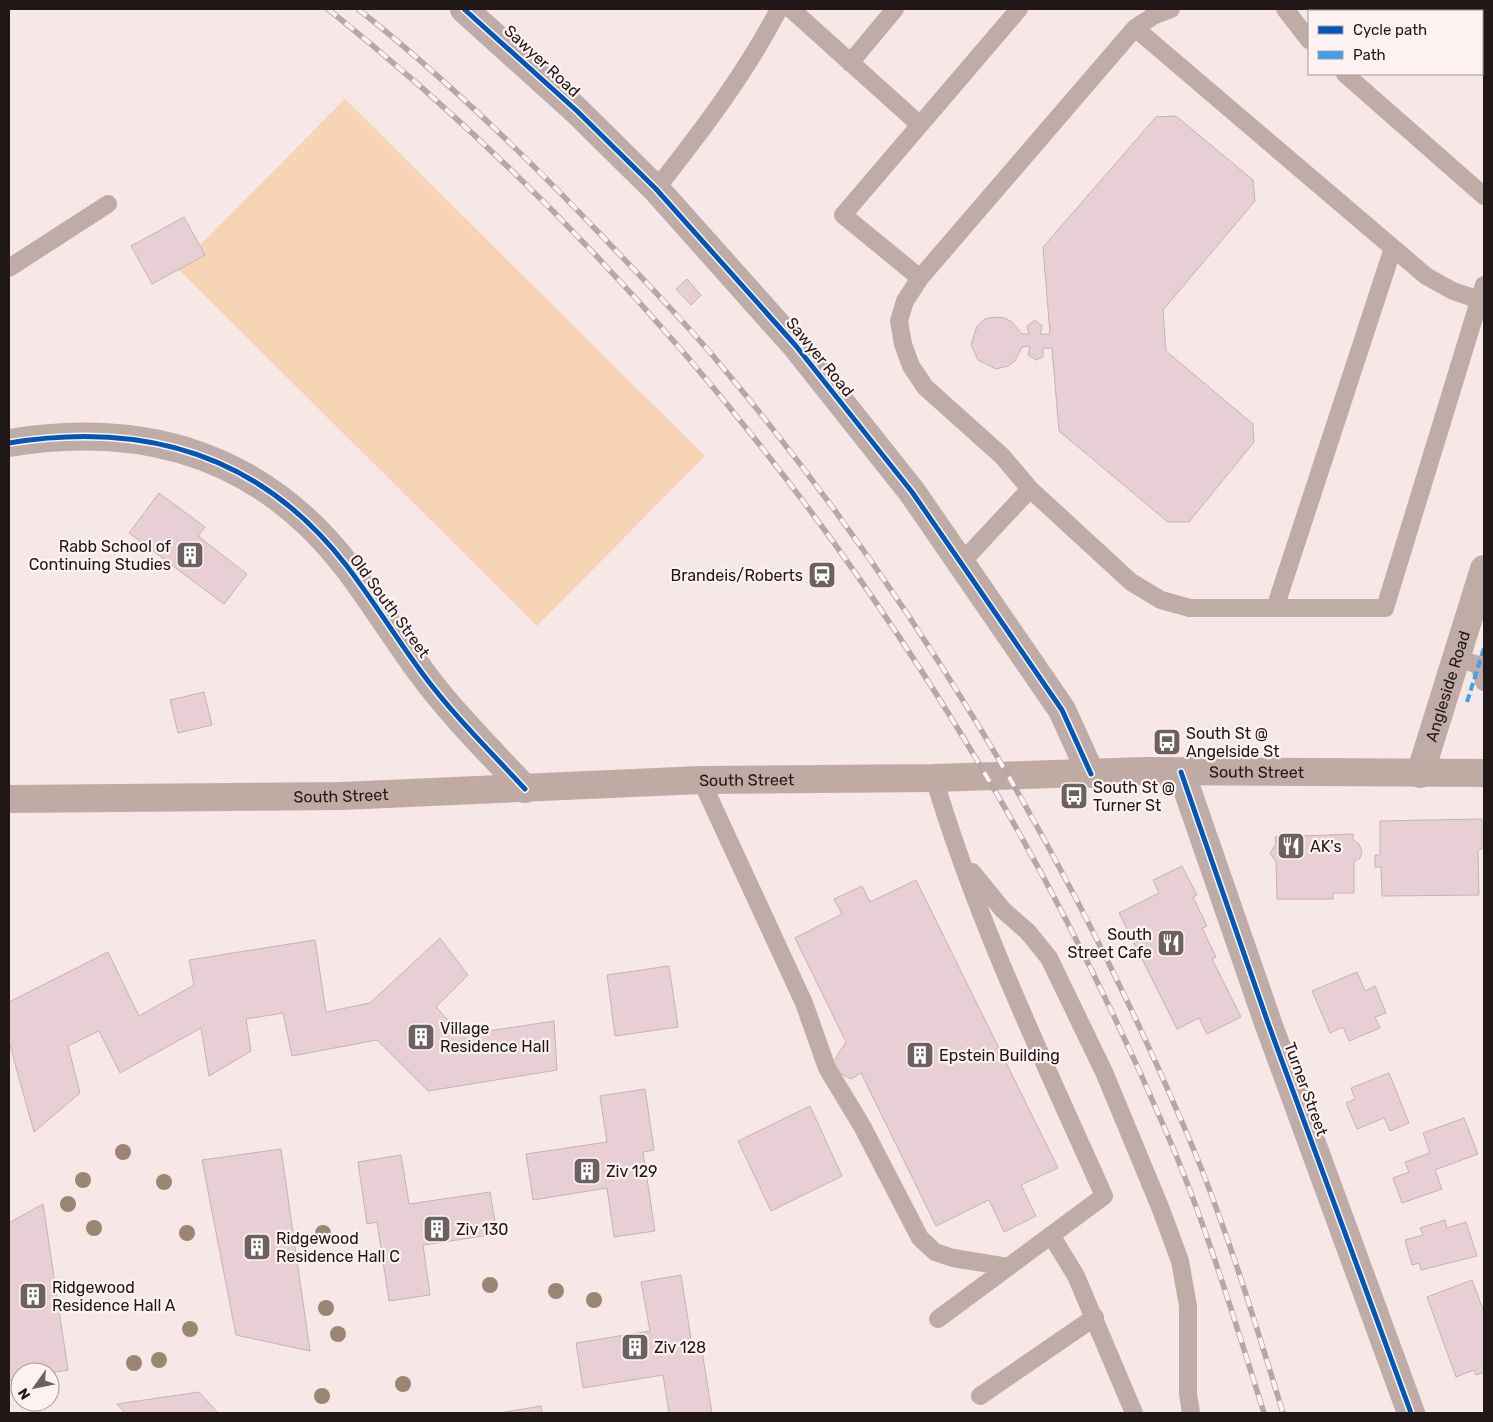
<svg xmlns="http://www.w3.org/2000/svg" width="1493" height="1422" viewBox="0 0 1493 1422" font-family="Rubik,sans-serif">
<rect width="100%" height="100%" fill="#f7e7e7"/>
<!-- green -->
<path fill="#f8d4b7" d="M 345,99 L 705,456 L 537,626 L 177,268 Z"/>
<!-- building -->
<path fill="#e8cfd6" stroke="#c1b4b7" d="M 1176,116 L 1253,180 L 1255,201 L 1163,310 L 1166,351 L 1253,424 L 1254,442 L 1189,522 L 1168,522 L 1059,431 L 1052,348 L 1043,348 L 1043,357 L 1036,360 L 1028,355 L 1030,346 L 1022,347 L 1015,361 L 1008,366 L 996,369 L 978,360 L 971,345 L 977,326 L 985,319 L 993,317 L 1005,318 L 1012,322 L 1022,334 L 1029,334 L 1027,326 L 1035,320 L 1042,326 L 1040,334 L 1050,334 L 1043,247 L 1156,117 Z
M 184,217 L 205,255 L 152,284 L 131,246 Z
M 687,279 L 701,295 L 691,305 L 676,289 Z
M 159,493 L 205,527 L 198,536 L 247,574 L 224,604 L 129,533 Z
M 204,692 L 212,725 L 178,733 L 170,700 Z
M 1482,819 L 1482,849 L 1478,850 L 1479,895 L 1382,896 L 1381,867 L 1375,867 L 1375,855 L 1380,855 L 1380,821 Z
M 1353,834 L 1353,840 L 1359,844 L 1362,851 L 1360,858 L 1354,862 L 1354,893 L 1333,893 L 1333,899 L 1277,899 L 1276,862 L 1270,853 L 1276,844 L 1275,837 Z
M 1182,866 L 1197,895 L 1193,897 L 1207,926 L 1202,928 L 1216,957 L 1212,959 L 1241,1017 L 1207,1034 L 1199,1018 L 1177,1029 L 1119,913 L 1159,893 L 1153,880 Z
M 916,880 L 1058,1168 L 1021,1185 L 1036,1216 L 1004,1232 L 989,1200 L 936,1226 L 861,1073 L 851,1079 L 829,1068 L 846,1042 L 795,938 L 842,914 L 834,899 L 862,886 L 870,902 Z
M 440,938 L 468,975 L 436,1007 L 462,1035 L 554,1021 L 557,1070 L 428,1091 L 377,1040 L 292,1056 L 283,1013 L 246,1019 L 251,1051 L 209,1076 L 201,1028 L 120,1073 L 99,1031 L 68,1046 L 80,1093 L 34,1132 L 9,1042 L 9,1002 L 108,952 L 139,1016 L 194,985 L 189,960 L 315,940 L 326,1012 L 370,1003 Z
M 669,966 L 678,1027 L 615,1036 L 607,975 Z
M 1357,972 L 1365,991 L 1375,986 L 1386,1013 L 1375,1017 L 1380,1028 L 1349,1041 L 1343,1027 L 1330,1033 L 1312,991 Z
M 1389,1073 L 1409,1123 L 1390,1131 L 1384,1118 L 1357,1129 L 1346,1103 L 1355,1099 L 1351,1088 Z
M 645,1089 L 654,1150 L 643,1152 L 655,1231 L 614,1237 L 607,1188 L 533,1200 L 526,1154 L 607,1142 L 600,1096 Z
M 810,1106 L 842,1176 L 771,1211 L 738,1141 Z
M 1464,1118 L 1478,1154 L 1435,1170 L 1442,1189 L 1402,1203 L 1393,1178 L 1409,1172 L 1405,1162 L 1430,1153 L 1423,1133 Z
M 281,1149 L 310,1351 L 236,1335 L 202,1160 Z
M 401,1155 L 409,1204 L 490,1192 L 497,1234 L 423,1245 L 430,1295 L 389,1301 L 377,1222 L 367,1224 L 358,1162 Z
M 43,1204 L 68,1370 L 50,1373 L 20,1372 L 20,1378 L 9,1381 L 9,1223 Z
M 1445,1220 L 1447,1228 L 1466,1222 L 1477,1256 L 1421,1270 L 1419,1263 L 1412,1265 L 1405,1240 L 1423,1235 L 1420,1228 Z
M 681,1275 L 693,1352 L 702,1351 L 712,1413 L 669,1413 L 663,1375 L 583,1388 L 576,1343 L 650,1331 L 641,1282 Z
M 1472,1280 L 1484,1312 L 1484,1372 L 1476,1375 L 1474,1370 L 1456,1377 L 1427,1297 Z
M 199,1392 L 218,1413 L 125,1413 L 117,1404 Z
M 541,1406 L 542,1413 L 499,1413 Z"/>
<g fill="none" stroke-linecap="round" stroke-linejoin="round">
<!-- lane -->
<path stroke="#c0aca6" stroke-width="18" d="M 791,9 L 920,125
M 1285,9 L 1309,40
M 1135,28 L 1426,276 L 1453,291 L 1480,300
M 850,63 L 895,9
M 1345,74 L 1484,196
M 656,189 C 701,132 746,73 779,9
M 9,268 L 108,204
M 920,278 L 843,215 L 1019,9
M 1030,489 L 1131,582 L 1161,600 L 1190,608 L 1385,608 L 1484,285
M 961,563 L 1030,489 L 1002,456 L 925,387 L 911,366 L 903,344 L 899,321 L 905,301 L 920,278 L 1135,28 L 1155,15 L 1171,9
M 1275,608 L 1393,248
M 1456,658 L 1479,665 L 1484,682
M 934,778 C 977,922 1043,1059 1104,1196 L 938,1319
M 701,780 L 804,1003 L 827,1068 L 862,1126 L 920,1238 L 935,1252 L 953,1258 L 1008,1267
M 972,872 L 1003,910 L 1028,932 L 1049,958 L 1104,1072 L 1160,1207 L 1180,1261 L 1188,1306 L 1188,1394 L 1191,1413
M 1051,1235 L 1076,1276 L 1134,1413
M 980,1396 L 1095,1317"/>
<!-- street -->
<g stroke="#c0aca6" stroke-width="28">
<path d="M 464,9 L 577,111 L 656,189 L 796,346 L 912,492 L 961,563 L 1062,710 L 1091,774"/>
<path d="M 9,443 C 143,421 260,454 346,565 C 373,600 396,638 422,673 C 453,715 490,751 525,789"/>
<path d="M 1181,772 L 1268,1023 L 1411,1413"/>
<path id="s1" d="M 1420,774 L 1484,569"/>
</g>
<!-- secondary -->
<path stroke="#c0aaa4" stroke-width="28" id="s2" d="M 9,799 L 342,796 L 701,780 L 934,778 L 1145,771 L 1484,773"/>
<defs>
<path id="rail" d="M 328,9 C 697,304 979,696 1165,1129 C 1205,1221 1234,1318 1264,1413
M 358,9 C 445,78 526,156 603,237 C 642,278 682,319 719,363 C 910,590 1065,849 1182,1122 C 1223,1216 1253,1315 1283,1413"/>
</defs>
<!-- rail casing -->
<use href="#rail" stroke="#b7a7a6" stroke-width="5.5"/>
<!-- rail -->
<use href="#rail" stroke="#fef2f2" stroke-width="4" stroke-dasharray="11" stroke-linecap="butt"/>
<!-- quiet -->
<path stroke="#3ea2ea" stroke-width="4" stroke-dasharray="8 4" stroke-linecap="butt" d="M 1467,702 L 1484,648"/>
<defs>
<path id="cycleway" d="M 464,9 L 577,111 L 656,189 L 796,346 L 912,492 L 961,563 L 1062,710 L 1091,774
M 9,443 C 143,421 260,454 346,565 C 373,600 396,638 422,673 C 453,715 490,751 525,789
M 1181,772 L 1268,1023 L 1411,1413"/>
</defs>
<!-- cycleway casing -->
<use href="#cycleway" stroke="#fef2f2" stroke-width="8"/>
<!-- cycleway -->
<use href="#cycleway" stroke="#0057b8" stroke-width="5"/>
</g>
<!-- trees -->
<g fill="#9b8573">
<circle cx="123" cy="1152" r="8"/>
<circle cx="83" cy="1180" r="8"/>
<circle cx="164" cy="1182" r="8"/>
<circle cx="68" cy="1204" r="8"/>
<circle cx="94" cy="1228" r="8"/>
<circle cx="187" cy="1233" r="8"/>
<circle cx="323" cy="1233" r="8"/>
<circle cx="490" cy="1285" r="8"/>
<circle cx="556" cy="1291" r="8"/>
<circle cx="594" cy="1300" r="8"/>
<circle cx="326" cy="1308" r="8"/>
<circle cx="190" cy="1329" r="8"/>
<circle cx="338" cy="1334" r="8"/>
<circle cx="159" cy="1360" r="8"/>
<circle cx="134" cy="1363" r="8"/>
<circle cx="403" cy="1384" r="8"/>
<circle cx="322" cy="1396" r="8"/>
</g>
<!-- icons -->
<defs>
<symbol id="building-square" viewBox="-11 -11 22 22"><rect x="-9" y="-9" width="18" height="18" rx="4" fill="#6d6060" stroke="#fef2f2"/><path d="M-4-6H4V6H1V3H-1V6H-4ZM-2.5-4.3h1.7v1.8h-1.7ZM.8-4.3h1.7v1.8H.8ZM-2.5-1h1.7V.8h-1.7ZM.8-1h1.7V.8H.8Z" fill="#fff"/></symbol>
<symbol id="station-square" viewBox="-11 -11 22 22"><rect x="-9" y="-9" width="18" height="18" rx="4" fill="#6d6060" stroke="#fef2f2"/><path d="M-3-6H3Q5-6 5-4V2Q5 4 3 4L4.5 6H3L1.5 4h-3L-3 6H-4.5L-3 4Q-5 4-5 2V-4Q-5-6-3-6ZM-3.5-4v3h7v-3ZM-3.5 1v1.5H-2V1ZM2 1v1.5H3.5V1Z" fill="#fff"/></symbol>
<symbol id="bus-square" viewBox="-11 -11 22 22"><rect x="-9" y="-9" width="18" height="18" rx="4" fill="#6d6060" stroke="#fef2f2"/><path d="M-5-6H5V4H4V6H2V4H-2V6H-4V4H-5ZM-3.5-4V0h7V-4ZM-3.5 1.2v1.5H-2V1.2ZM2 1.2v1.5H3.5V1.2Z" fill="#fff"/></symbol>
<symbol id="restaurant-square" viewBox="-11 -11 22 22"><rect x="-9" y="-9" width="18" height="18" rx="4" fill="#6d6060" stroke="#fef2f2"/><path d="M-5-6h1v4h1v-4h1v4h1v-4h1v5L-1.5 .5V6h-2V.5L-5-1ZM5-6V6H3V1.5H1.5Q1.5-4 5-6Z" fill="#fff"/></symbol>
</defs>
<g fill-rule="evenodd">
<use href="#building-square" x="174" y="539" width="32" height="32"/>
<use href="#station-square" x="806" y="559" width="32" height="32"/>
<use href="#bus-square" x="1151" y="726" width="32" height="32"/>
<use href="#bus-square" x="1058" y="780" width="32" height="32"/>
<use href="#restaurant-square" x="1275" y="830" width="32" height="32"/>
<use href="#restaurant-square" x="1155" y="927" width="32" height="32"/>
<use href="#building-square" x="405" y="1021" width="32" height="32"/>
<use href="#building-square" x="904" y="1039" width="32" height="32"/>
<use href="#building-square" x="571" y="1155" width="32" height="32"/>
<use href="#building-square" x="421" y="1213" width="32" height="32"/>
<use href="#building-square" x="241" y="1231" width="32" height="32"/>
<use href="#building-square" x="17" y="1280" width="32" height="32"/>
<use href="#building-square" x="619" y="1331" width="32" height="32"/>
</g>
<g text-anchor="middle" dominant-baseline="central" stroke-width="4.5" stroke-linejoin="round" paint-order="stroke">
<!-- street labels -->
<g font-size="16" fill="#221717" stroke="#fef2f2">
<text transform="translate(542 61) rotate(43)">Sawyer Road</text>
<text transform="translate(820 357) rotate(51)">Sawyer Road</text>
<text transform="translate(390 606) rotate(54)">Old South Street</text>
<text stroke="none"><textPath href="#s1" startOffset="92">Angleside Road</textPath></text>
<text stroke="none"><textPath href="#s2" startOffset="1248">South Street</textPath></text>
<text stroke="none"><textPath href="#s2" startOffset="738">South Street</textPath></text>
<text stroke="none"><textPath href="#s2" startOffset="332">South Street</textPath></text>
<text transform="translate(1306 1089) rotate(70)">Turner Street</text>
</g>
<!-- poi labels -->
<g font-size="16" fill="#221717" stroke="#fef2f2" text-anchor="start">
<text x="171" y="546" text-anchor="end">Rabb School of<tspan x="171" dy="18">Continuing Studies</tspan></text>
<text x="803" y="575" text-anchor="end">Brandeis/Roberts</text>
<text x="1186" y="733">South St @<tspan x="1186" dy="18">Angelside St</tspan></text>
<text x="1093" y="787">South St @<tspan x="1093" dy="18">Turner St</tspan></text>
<text x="1310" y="846">AK's</text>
<text x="1152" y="934" text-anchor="end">South<tspan x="1152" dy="18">Street Cafe</tspan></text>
<text x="440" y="1028">Village<tspan x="440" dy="18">Residence Hall</tspan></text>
<text x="939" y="1055">Epstein Building</text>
<text x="606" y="1171">Ziv 129</text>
<text x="456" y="1229">Ziv 130</text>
<text x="276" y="1238">Ridgewood<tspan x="276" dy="18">Residence Hall C</tspan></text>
<text x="52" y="1287">Ridgewood<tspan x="52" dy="18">Residence Hall A</tspan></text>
<text x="654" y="1347">Ziv 128</text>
</g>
</g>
<!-- border -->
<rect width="1493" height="1422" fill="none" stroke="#221717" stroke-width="20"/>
<!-- legend -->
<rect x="1308" y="10" width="175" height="65" fill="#fef2f2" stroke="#a69a9a"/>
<rect x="1318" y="26" width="25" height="8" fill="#0057b8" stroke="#a69a9a"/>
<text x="1353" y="35" font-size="15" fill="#221717">Cycle path</text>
<rect x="1318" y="51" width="25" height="8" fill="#3ea2ea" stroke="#a69a9a"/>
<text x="1353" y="60" font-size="15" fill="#221717">Path</text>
<!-- north arrow -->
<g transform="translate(35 1387) rotate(237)"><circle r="24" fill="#fef2f2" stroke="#a69a9a"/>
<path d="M0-4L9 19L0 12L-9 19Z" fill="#6d6060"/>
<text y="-8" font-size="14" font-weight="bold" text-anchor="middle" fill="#221717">N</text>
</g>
</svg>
